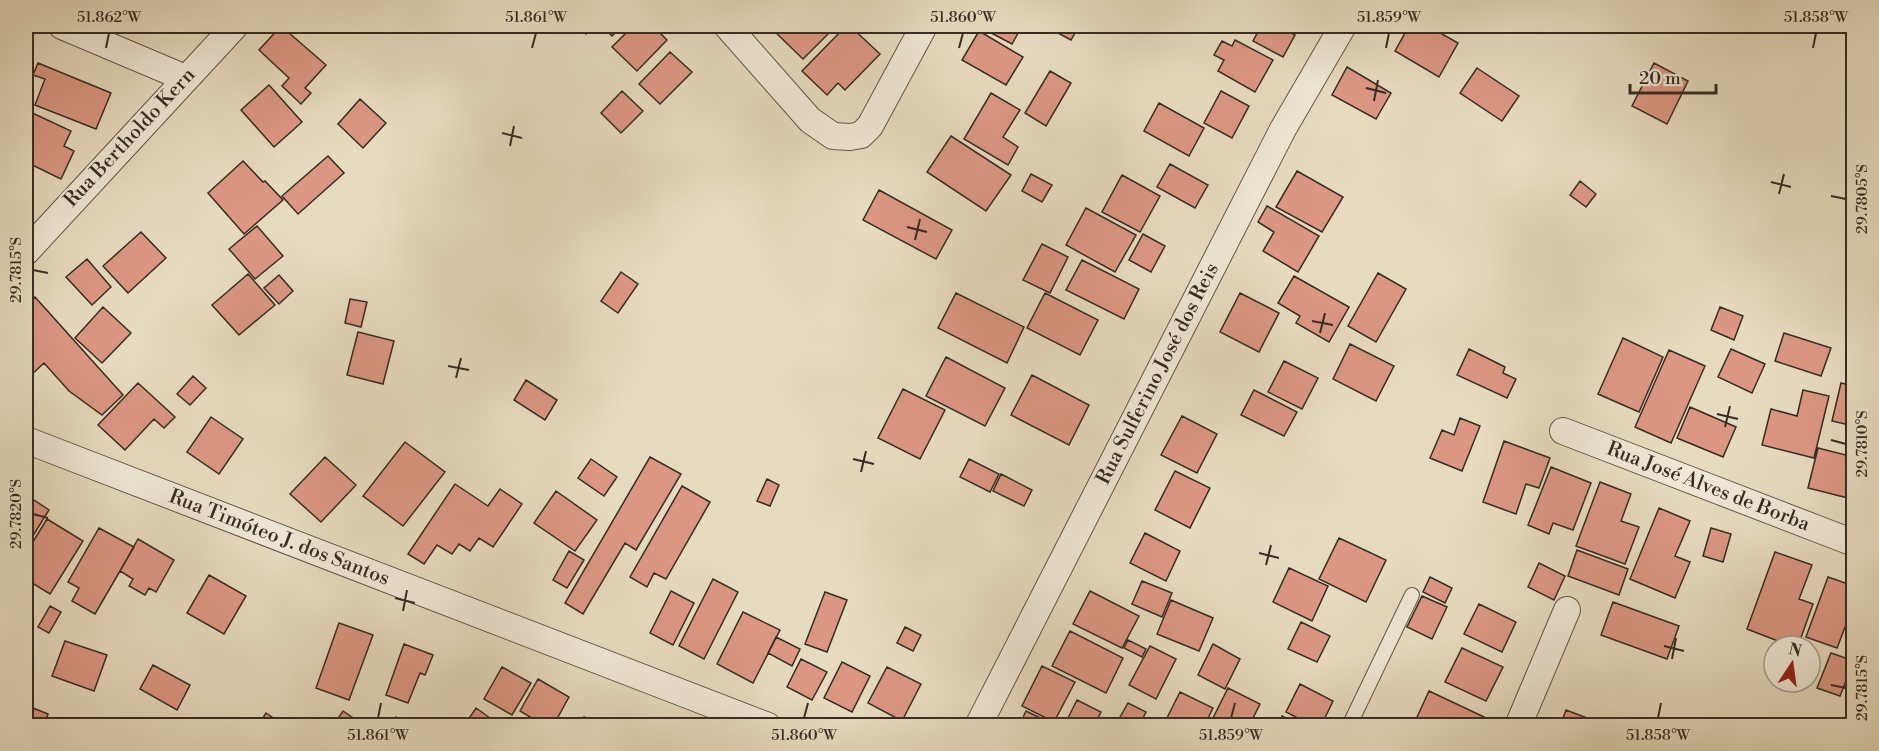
<svg xmlns="http://www.w3.org/2000/svg" width="1879" height="751" viewBox="0 0 1879 751" font-family="'Libre Bodoni',serif">
<rect width="100%" height="100%" fill="#e7dbbf"/>
<filter id="stains"><feTurbulence type="fractalNoise" baseFrequency=".00333" numOctaves="4"/><feColorMatrix values="0 0 0 0 .2 0 0 0 0 .09 0 0 0 0 .02 0 0 0 .5 -.17"/></filter>
<radialGradient id="worn" r=".72"><stop offset=".6" stop-color="#630" stop-opacity="0"/><stop offset="1" stop-color="#630" stop-opacity=".3"/></radialGradient>
<!-- building -->
<path fill="#dc9783" stroke="#362c24" stroke-width="1.5" d="M 281,26 L 326,65 L 305,88 L 311,93 L 301,104 L 282,86 L 289,78 L 259,50 Z
M 578,26 L 595,26 L 586,34 Z
M 602,26 L 623,26 L 612,36 Z
M 633,26 L 653,26 L 667,40 L 637,71 L 612,47 Z
M 769,26 L 836,26 L 803,59 Z
M 846,26 L 850,26 L 880,54 L 845,90 L 838,83 L 827,95 L 802,71 Z
M 978,26 L 1022,26 L 1012,44 Z
M 1045,26 L 1079,26 L 1071,40 Z
M 1261,26 L 1278,26 L 1295,35 L 1283,57 L 1253,41 Z
M 1409,26 L 1428,26 L 1458,43 L 1439,77 L 1395,51 Z
M 979,31 L 1023,57 L 1006,85 L 962,60 Z
M 1235,40 L 1273,60 L 1255,92 L 1218,71 L 1224,60 L 1214,55 L 1222,41 L 1232,46 Z
M 670,52 L 692,72 L 660,104 L 639,84 Z
M 38,63 L 111,93 L 96,129 L 35,105 L 45,79 L 33,75 Z
M 1654,63 L 1688,81 L 1667,124 L 1632,106 Z
M 1347,67 L 1391,93 L 1376,119 L 1332,95 Z
M 1477,68 L 1519,96 L 1502,121 L 1460,93 Z
M 1050,71 L 1071,83 L 1046,126 L 1025,113 Z
M 269,85 L 302,122 L 274,147 L 241,110 Z
M 622,91 L 643,111 L 621,133 L 601,113 Z
M 1221,91 L 1249,106 L 1232,138 L 1204,123 Z
M 991,93 L 1020,110 L 1003,137 L 1018,147 L 1008,165 L 964,139 Z
M 360,99 L 386,123 L 363,148 L 338,124 Z
M 1159,103 L 1204,128 L 1189,156 L 1144,131 Z
M 26,110 L 71,131 L 64,146 L 74,151 L 61,179 L 26,162 Z
M 951,136 L 1011,175 L 986,211 L 927,172 Z
M 328,156 L 344,173 L 298,214 L 282,196 Z
M 243,161 L 263,182 L 265,181 L 283,200 L 244,234 L 208,193 Z
M 1170,164 L 1208,185 L 1195,208 L 1157,187 Z
M 1297,171 L 1343,197 L 1322,232 L 1276,207 Z
M 1031,174 L 1052,185 L 1042,202 L 1022,191 Z
M 1122,175 L 1160,196 L 1140,232 L 1102,212 Z
M 1580,181 L 1596,194 L 1586,207 L 1570,195 Z
M 879,190 L 952,230 L 936,259 L 863,220 Z
M 1267,206 L 1319,236 L 1298,272 L 1263,251 L 1274,232 L 1258,222 Z
M 1086,208 L 1136,235 L 1115,272 L 1066,245 Z
M 257,226 L 283,256 L 255,279 L 229,249 Z
M 141,232 L 166,258 L 128,293 L 103,266 Z
M 1143,234 L 1165,246 L 1151,272 L 1129,260 Z
M 1042,244 L 1068,257 L 1050,293 L 1023,280 Z
M 87,259 L 111,287 L 92,305 L 66,277 Z
M 1082,260 L 1139,289 L 1124,319 L 1066,290 Z
M 621,272 L 638,284 L 618,313 L 601,301 Z
M 1378,273 L 1406,289 L 1376,342 L 1348,326 Z
M 248,274 L 275,305 L 239,335 L 212,305 Z
M 279,275 L 293,291 L 279,304 L 264,288 Z
M 1294,276 L 1349,307 L 1329,342 L 1296,323 L 1300,316 L 1278,303 Z
M 956,293 L 1024,327 L 1007,363 L 938,328 Z
M 1045,293 L 1098,320 L 1080,355 L 1027,328 Z
M 1240,293 L 1279,313 L 1259,352 L 1220,332 Z
M 35,297 L 123,395 L 102,415 L 69,391 L 44,363 L 29,377 L 26,374 L 26,305 Z
M 350,299 L 367,302 L 361,327 L 345,323 Z
M 103,307 L 131,333 L 102,363 L 75,338 Z
M 1720,307 L 1743,316 L 1734,340 L 1711,330 Z
M 358,332 L 394,341 L 383,384 L 347,375 Z
M 1784,333 L 1831,348 L 1821,376 L 1775,361 Z
M 1623,338 L 1663,357 L 1639,412 L 1598,394 Z
M 1350,344 L 1394,366 L 1376,401 L 1333,379 Z
M 1469,349 L 1505,367 L 1503,373 L 1516,379 L 1507,398 L 1457,375 Z
M 1731,349 L 1765,364 L 1752,393 L 1718,377 Z
M 1669,350 L 1705,366 L 1671,443 L 1635,427 Z
M 946,357 L 1005,388 L 985,426 L 926,396 Z
M 1284,361 L 1318,378 L 1302,409 L 1268,392 Z
M 1032,375 L 1089,405 L 1069,445 L 1011,415 Z
M 193,376 L 206,388 L 190,405 L 177,394 Z
M 526,380 L 557,400 L 545,420 L 514,400 Z
M 138,383 L 175,417 L 164,428 L 154,419 L 125,450 L 98,425 Z
M 1841,383 L 1854,386 L 1854,426 L 1832,421 Z
M 903,389 L 945,410 L 920,459 L 878,438 Z
M 1254,390 L 1297,412 L 1284,436 L 1241,415 Z
M 1803,390 L 1829,396 L 1814,458 L 1762,445 L 1771,409 L 1797,416 Z
M 1690,407 L 1736,427 L 1723,457 L 1677,438 Z
M 1182,416 L 1217,434 L 1197,473 L 1161,455 Z
M 211,417 L 243,439 L 219,474 L 187,452 Z
M 1460,418 L 1480,426 L 1462,471 L 1430,458 L 1442,430 L 1454,435 Z
M 1504,441 L 1550,458 L 1539,488 L 1526,484 L 1516,514 L 1483,502 Z
M 405,442 L 445,472 L 403,526 L 363,496 Z
M 1818,448 L 1854,457 L 1854,491 L 1852,499 L 1808,488 Z
M 325,457 L 356,485 L 321,522 L 290,494 Z
M 650,457 L 681,474 L 636,550 L 625,543 L 583,614 L 565,603 Z
M 591,459 L 617,477 L 604,496 L 578,478 Z
M 969,459 L 999,474 L 990,492 L 960,477 Z
M 1551,467 L 1591,483 L 1573,530 L 1553,523 L 1549,534 L 1528,525 Z
M 1175,471 L 1210,488 L 1190,528 L 1155,510 Z
M 1001,474 L 1032,490 L 1024,506 L 993,491 Z
M 767,479 L 779,485 L 770,506 L 757,501 Z
M 1600,482 L 1631,494 L 1621,521 L 1639,527 L 1625,564 L 1576,546 Z
M 455,484 L 488,506 L 500,489 L 522,504 L 493,547 L 479,538 L 470,551 L 459,544 L 452,554 L 437,545 L 424,564 L 408,554 Z
M 682,486 L 710,502 L 666,579 L 654,573 L 647,587 L 630,577 Z
M 556,491 L 597,520 L 575,551 L 534,523 Z
M 28,496 L 49,510 L 26,547 L 26,500 Z
M 1659,508 L 1690,521 L 1675,556 L 1690,562 L 1675,598 L 1630,579 Z
M 47,519 L 83,541 L 50,594 L 29,581 L 26,586 L 26,553 Z
M 99,528 L 134,547 L 95,614 L 72,601 L 79,588 L 68,582 Z
M 1711,528 L 1731,534 L 1723,562 L 1703,556 Z
M 1145,533 L 1180,551 L 1166,581 L 1130,563 Z
M 1339,538 L 1386,560 L 1366,602 L 1319,579 Z
M 138,539 L 174,560 L 156,592 L 149,588 L 145,595 L 129,586 L 133,579 L 120,571 Z
M 1577,550 L 1628,569 L 1619,595 L 1568,576 Z
M 569,551 L 584,560 L 567,588 L 553,580 Z
M 1775,552 L 1812,565 L 1799,599 L 1813,604 L 1798,646 L 1776,646 L 1778,641 L 1747,629 Z
M 1539,563 L 1565,576 L 1554,600 L 1528,587 Z
M 1289,568 L 1328,586 L 1312,621 L 1273,602 Z
M 209,575 L 246,596 L 224,634 L 187,613 Z
M 1430,577 L 1452,588 L 1445,603 L 1423,592 Z
M 1828,577 L 1854,586 L 1854,604 L 1837,648 L 1806,637 Z
M 713,579 L 738,592 L 704,659 L 679,646 Z
M 1142,581 L 1172,593 L 1162,617 L 1132,604 Z
M 671,591 L 694,603 L 673,645 L 650,633 Z
M 1090,591 L 1139,616 L 1122,648 L 1073,624 Z
M 825,592 L 847,600 L 827,652 L 805,644 Z
M 1422,596 L 1447,607 L 1432,639 L 1407,627 Z
M 1171,600 L 1213,618 L 1199,651 L 1157,634 Z
M 1613,602 L 1679,626 L 1667,659 L 1601,635 Z
M 1479,604 L 1516,622 L 1502,652 L 1464,634 Z
M 50,606 L 61,612 L 49,633 L 38,627 Z
M 743,612 L 780,630 L 753,683 L 717,664 Z
M 1301,622 L 1330,636 L 1317,662 L 1288,649 Z
M 339,623 L 373,635 L 349,700 L 316,688 Z
M 905,627 L 921,635 L 913,651 L 897,643 Z
M 1070,631 L 1123,658 L 1106,693 L 1052,666 Z
M 776,637 L 800,649 L 792,666 L 768,653 Z
M 1128,640 L 1146,649 L 1142,657 L 1124,648 Z
M 65,641 L 107,655 L 94,691 L 52,676 Z
M 404,644 L 433,655 L 425,675 L 420,673 L 408,703 L 386,695 Z
M 1213,644 L 1240,659 L 1225,689 L 1198,675 Z
M 1150,646 L 1176,659 L 1156,699 L 1129,685 Z
M 1462,648 L 1503,667 L 1486,701 L 1445,682 Z
M 1831,653 L 1854,661 L 1840,696 L 1817,688 Z
M 801,659 L 827,672 L 812,700 L 787,687 Z
M 842,662 L 870,676 L 852,712 L 824,698 Z
M 1854,663 L 1854,687 L 1846,684 Z
M 153,665 L 190,685 L 177,710 L 140,689 Z
M 1042,666 L 1075,682 L 1054,722 L 1022,706 Z
M 502,667 L 531,683 L 512,715 L 484,699 Z
M 887,667 L 921,684 L 902,721 L 868,703 Z
M 538,679 L 569,697 L 553,726 L 545,726 L 520,711 Z
M 1300,684 L 1333,701 L 1321,726 L 1313,726 L 1286,712 Z
M 1228,688 L 1260,704 L 1249,726 L 1209,726 Z
M 1429,691 L 1484,717 L 1481,726 L 1413,726 Z
M 1180,692 L 1213,708 L 1204,726 L 1181,726 L 1167,718 Z
M 1077,700 L 1101,712 L 1094,726 L 1064,726 Z
M 1128,703 L 1146,712 L 1139,726 L 1132,726 L 1119,719 Z
M 33,708 L 48,714 L 44,726 L 26,726 Z
M 476,708 L 501,726 L 464,726 Z
M 1566,710 L 1608,726 L 1560,726 Z
M 343,711 L 365,726 L 333,726 Z
M 1026,711 L 1053,724 L 1052,726 L 1019,726 Z
M 266,713 L 285,726 L 258,726 Z
M 1282,716 L 1301,726 L 1278,726 Z
M 396,717 L 409,726 L 391,726 Z
M 584,717 L 601,726 L 580,726 Z"/>
<g fill="none" stroke-linecap="round" stroke-linejoin="round">
<defs>
<path id="lane" d="M 1349,726 L 1412,595"/>
<path id="street" d="M 62,26 L 185,78
M 727,26 L 810,120 L 833,136 L 850,137 L 861,135 L 870,126 L 924,26
M 26,252 L 235,26
M 1563,431 L 1854,543
M 26,440 L 768,726
M 978,726 L 1283,129 L 1343,26
M 1518,726 L 1567,610"/>
</defs>
<!-- lane casing -->
<use href="#lane" stroke="#62584b" stroke-width="16"/>
<!-- street casing -->
<use href="#street" stroke="#62584b" stroke-width="28"/>
<!-- lane -->
<use href="#lane" stroke="#efe8d5" stroke-width="14"/>
<!-- street -->
<use href="#street" stroke="#efe8d5" stroke-width="26"/>
</g>
<!-- ticks -->
<path fill="none" stroke="#362c24" stroke-width="2" d="M 106,48 L 109,33M 532,48 L 536,33M 959,48 L 963,33M 1386,48 L 1389,33M 1813,48 L 1816,33M 1366,88 L 1386,93M 1374,101 L 1378,80M 502,133 L 522,138M 510,146 L 514,126M 1771,182 L 1791,187M 1779,194 L 1784,174M 1831,196 L 1846,199M 907,227 L 927,232M 915,240 L 920,219M 33,270 L 48,273M 1312,321 L 1333,325M 1320,333 L 1325,313M 448,366 L 469,370M 456,378 L 461,358M 1717,414 L 1738,419M 1725,427 L 1730,406M 1831,440 L 1846,444M 853,459 L 874,464M 861,472 L 866,451M 33,514 L 48,518M 1259,553 L 1279,558M 1266,565 L 1271,545M 395,598 L 415,603M 403,611 L 407,590M 1664,646 L 1684,651M 1672,659 L 1676,638M 1831,685 L 1846,688M 378,718 L 381,703M 804,718 L 808,703M 1231,718 L 1235,703M 1658,718 L 1661,703"/>
<g text-anchor="middle" dominant-baseline="central" stroke-width="4.5" stroke-linejoin="round" paint-order="stroke">
<!-- street labels -->
<g font-size="20" fill="#362c24" stroke="#efe8d5">
<text transform="translate(130 138) rotate(-47)">Rua Bertholdo Kern</text>
<text transform="translate(1158 374) rotate(-63)">Rua Sulferino José dos Reis</text>
<text transform="translate(1708 487) rotate(21)">Rua José Alves de Borba</text>
<text transform="translate(279 538) rotate(21)">Rua Timóteo J. dos Santos</text>
</g>
</g>
<!-- margin -->
<rect width="1879" height="751" fill="none" stroke="#e7dbbf" stroke-width="66"/>
<!-- north arrow -->
<g transform="translate(1792 664) rotate(13)"><circle r="28" fill="#efe8d5" stroke="#a59d8e" stroke-width="1.5"/>
<path d="M0-4.5L10 22L0 15L-10 22Z" fill="#8f2418"/>
<text y="-9" font-size="16" font-weight="bold" text-anchor="middle" fill="#362c24">N</text>
</g>
<!-- scale -->
<path d="M1630 84v9h86v-9" fill="none" stroke="#362c24" stroke-width="3"/>
<text x="1639" y="84" font-size="18" fill="#362c24" stroke="#efe8d5" stroke-width="4.5" paint-order="stroke">20 m</text>
<rect x="33" y="33" width="1813" height="685" fill="none" stroke="#362c24" stroke-width="2"/>
<g font-size="15" text-anchor="middle" fill="#362c24">
<text x="109" y="22">51.862°W</text>
<text x="536" y="22">51.861°W</text>
<text x="963" y="22">51.860°W</text>
<text x="1389" y="22">51.859°W</text>
<text x="1816" y="22">51.858°W</text>
<text transform="translate(1862 199) rotate(-90)" y="5">29.7805°S</text>
<text transform="translate(16 270) rotate(-90)" y="5">29.7815°S</text>
<text transform="translate(1862 444) rotate(-90)" y="5">29.7810°S</text>
<text transform="translate(16 514) rotate(-90)" y="5">29.7820°S</text>
<text transform="translate(1862 688) rotate(-90)" y="5">29.7815°S</text>
<text x="378" y="740">51.861°W</text>
<text x="804" y="740">51.860°W</text>
<text x="1231" y="740">51.859°W</text>
<text x="1658" y="740">51.858°W</text>
</g>
<rect width="100%" height="100%" filter="url(#stains)"/>
<rect width="100%" height="100%" fill="url(#worn)"/>
</svg>
